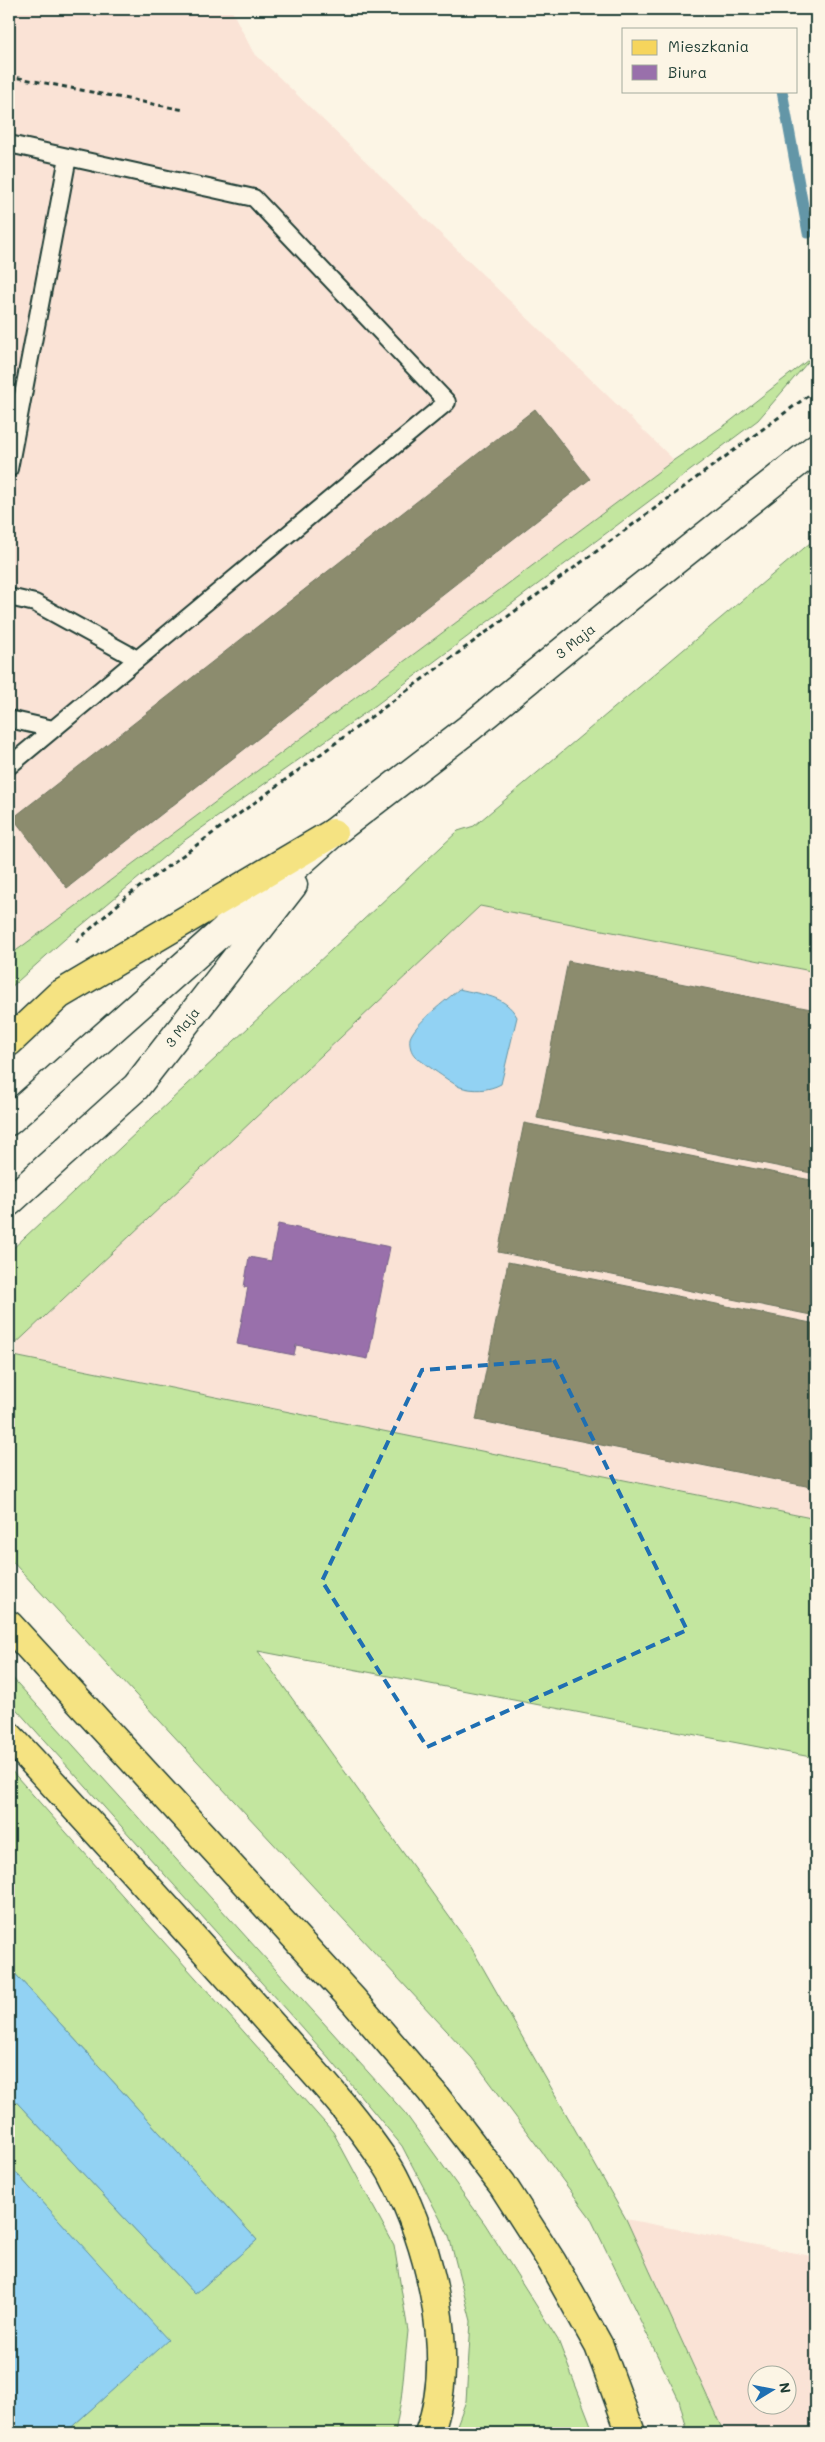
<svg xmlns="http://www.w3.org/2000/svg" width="825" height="2442" viewBox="0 0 825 2442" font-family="Mali,sans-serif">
<rect width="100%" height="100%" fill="#fcf5e5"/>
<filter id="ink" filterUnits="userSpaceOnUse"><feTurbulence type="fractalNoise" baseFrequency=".02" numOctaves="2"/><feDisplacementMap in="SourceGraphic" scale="10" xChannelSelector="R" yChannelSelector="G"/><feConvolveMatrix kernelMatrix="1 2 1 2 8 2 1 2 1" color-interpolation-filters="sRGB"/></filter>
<g filter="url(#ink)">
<!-- built -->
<path fill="#fae3d6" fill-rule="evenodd" d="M 9,9 L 231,9 L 253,52 L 674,460 L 9,956 Z
M 480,906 L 816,972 L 816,1519 L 9,1355 L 9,1350 Z
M 626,2219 L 816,2257 L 816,2433 L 724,2433 ZM 758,2374 L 788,2374 L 788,2404 L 758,2404 Z"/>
<!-- green -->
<path fill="#c3e69f" stroke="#71926a" d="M 813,356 L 758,420 L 372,708 L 182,842 L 65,939 L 9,989 L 9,956 L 674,460 L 728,423 Z
M 816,538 L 816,972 L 480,906 L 9,1350 L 9,1252 L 458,831 L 474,826 Z
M 9,1355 L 816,1519 L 816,1758 L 258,1651 L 471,1947 L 626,2219 L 724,2433 L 688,2433 L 679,2400 L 590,2217 L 472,2058 L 9,1558 Z
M 9,1674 L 405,2113 L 485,2224 L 558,2340 L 594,2433 L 454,2433 L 466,2401 L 471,2321 L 449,2236 L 402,2146 L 330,2059 L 9,1701 Z
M 9,1768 L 333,2132 L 394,2245 L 408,2331 L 401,2400 L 395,2433 L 65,2433 L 167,2340 L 9,2165 L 9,2094 L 195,2294 L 257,2240 L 9,1967 Z"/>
<!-- water -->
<path fill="#92d2f3" stroke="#6496a7" d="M 459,989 C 482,995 505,995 517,1017 L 501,1084 C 488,1091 473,1091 460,1087 C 456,1086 419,1060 415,1056 C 411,1052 409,1045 410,1038 C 415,1023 447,1000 459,989 Z
M 9,1967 L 257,2240 L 195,2294 L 9,2094 Z
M 9,2165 L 168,2340 L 65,2433 L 16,2433 L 9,2425 Z"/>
<!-- homes -->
<path fill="#f6d55c" stroke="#b6a750" d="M 816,140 L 816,184 L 810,141 Z"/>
<!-- offices -->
<path fill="#9970ab" stroke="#746187" d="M 278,1224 L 390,1247 L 368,1359 L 296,1345 L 294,1355 L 237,1344 L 248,1287 L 244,1287 L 249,1257 L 271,1261 Z"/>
<!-- industry -->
<path fill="#8c8c6e" stroke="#6b745d" d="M 535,409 L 590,479 L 67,888 L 13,818 Z
M 568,961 L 816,1010 L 816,1174 L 537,1118 Z
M 524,1123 L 816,1181 L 816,1316 L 498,1252 Z
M 508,1262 L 816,1324 L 816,1488 L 476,1420 Z"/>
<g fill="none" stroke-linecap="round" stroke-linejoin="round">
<!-- stream -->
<path stroke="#6496a7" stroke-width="11" d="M 782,91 L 808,233"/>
<defs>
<path id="lane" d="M 9,144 L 254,198 L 447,402 L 9,766
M 9,469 L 68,157
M 9,597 L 35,603 L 137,659
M 9,719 L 53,729"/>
<path id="secondary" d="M 9,1121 L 333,833 L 468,729 L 629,597 L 816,448
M 9,1202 L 136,1087 L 293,885"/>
<path id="highway" d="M 9,1042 L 59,995 L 333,833
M 9,1625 L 354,2001 L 431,2091 L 502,2184 L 552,2262 L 599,2346 L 631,2433
M 9,1736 C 95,1828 178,1921 262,2014 C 300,2057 340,2098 373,2145 C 380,2155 389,2166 394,2177 C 430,2246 458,2358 429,2433"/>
</defs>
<!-- lane casing -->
<use href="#lane" stroke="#1f3d34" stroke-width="20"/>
<!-- secondary casing -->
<use href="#secondary" stroke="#1f3d34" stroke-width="31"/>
<!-- highway casing -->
<use href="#highway" stroke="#1f3d34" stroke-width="31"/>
<!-- path -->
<path stroke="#1f3d34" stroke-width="3" stroke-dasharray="5 4" stroke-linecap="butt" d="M 187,9 L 201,11
M 9,76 L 184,110
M 76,942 L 126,897 L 816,390"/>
<!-- lane -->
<use href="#lane" stroke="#fcf5e5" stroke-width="16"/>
<!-- secondary -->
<use href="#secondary" stroke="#fcf5e5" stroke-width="28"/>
<!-- highway -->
<use href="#highway" stroke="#f5e382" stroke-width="28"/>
</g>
</g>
<!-- marked area -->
<path fill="none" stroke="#1f6fb2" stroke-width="4" stroke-dasharray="10 6" stroke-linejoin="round" d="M 554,1360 L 687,1630 L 427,1747 L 322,1581 L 422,1370 Z"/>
<g text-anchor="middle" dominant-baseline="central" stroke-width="5" stroke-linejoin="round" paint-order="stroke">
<!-- street labels -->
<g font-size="14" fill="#1f3d34" stroke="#fcf5e5">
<text transform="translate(575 641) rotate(-39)">3 Maja</text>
<text transform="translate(182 1027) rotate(-52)">3 Maja</text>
</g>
</g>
<!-- margin -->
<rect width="825" height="2442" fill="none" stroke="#fcf5e5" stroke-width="30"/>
<rect x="15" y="15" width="795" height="2412" fill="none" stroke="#1f3d34" stroke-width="2" filter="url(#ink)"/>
<!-- legend -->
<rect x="622" y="28" width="175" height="65" fill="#fcf5e5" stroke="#a4ab9e"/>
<rect x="632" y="40" width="25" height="15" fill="#f6d55c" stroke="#a4ab9e"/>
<text x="668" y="52" font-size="15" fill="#1f3d34">Mieszkania</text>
<rect x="632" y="65" width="25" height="15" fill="#9970ab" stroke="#a4ab9e"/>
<text x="668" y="78" font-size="15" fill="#1f3d34">Biura</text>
<!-- north arrow -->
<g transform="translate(772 2390) rotate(80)"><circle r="24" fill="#fcf5e5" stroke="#a4ab9e"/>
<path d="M0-4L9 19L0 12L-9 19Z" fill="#1f6fb2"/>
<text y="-8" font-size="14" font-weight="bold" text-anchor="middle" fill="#1f3d34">N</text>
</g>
</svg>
